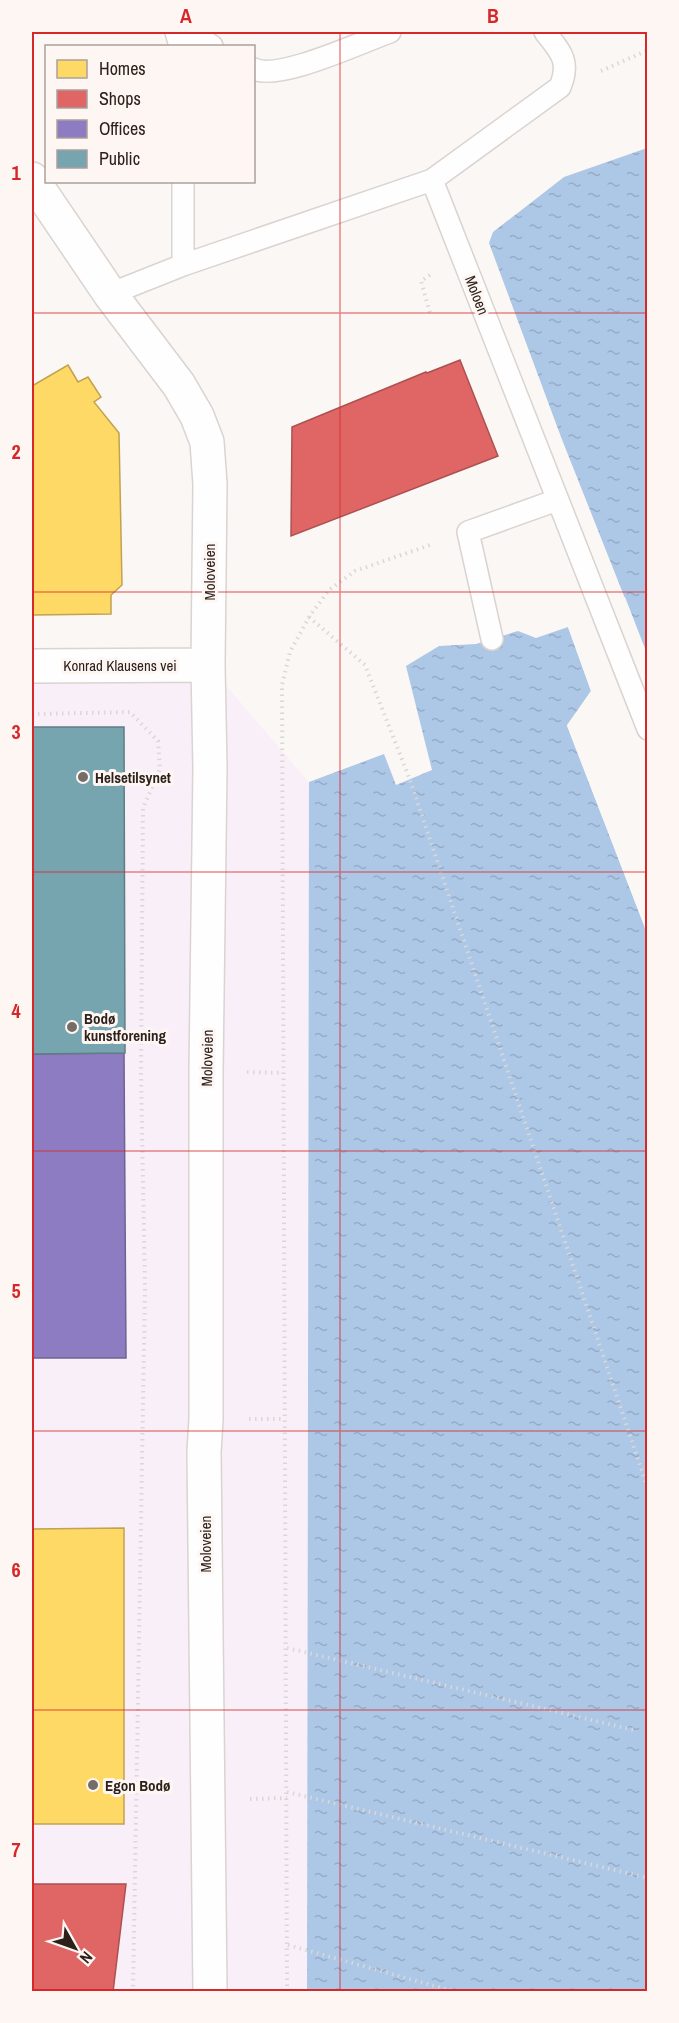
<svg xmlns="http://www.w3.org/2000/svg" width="679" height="2023" viewBox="0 0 679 2023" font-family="'Archivo Narrow',sans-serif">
<defs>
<pattern id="water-ripples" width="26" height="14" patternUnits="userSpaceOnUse" patternTransform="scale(1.5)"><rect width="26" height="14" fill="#adc7e7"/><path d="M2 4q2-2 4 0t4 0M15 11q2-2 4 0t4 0" fill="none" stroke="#95abc6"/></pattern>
</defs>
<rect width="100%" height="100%" fill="#fbf7f5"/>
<!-- commercial -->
<path fill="#f8eff9" d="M 208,665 L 309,782 L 307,1991 L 32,1991 L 32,666 Z"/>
<!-- water -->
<path fill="url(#water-ripples)" d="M 647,148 L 647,654 L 561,437 L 489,243 L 493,232 L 564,177 Z
M 568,627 L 591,691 L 567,726 L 647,933 L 647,1991 L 307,1992 L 309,782 L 384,754 L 396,785 L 432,770 L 406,666 L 439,646 L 476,644 L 518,631 L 536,638 Z"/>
<!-- pier -->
<path fill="#fbf7f5" d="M 625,597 L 647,654 L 648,657 L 645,655 L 622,598 Z
M 571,626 L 594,691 L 571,726 L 648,925 L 647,933 L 567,725 L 591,691 L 568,627 Z"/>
<!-- homes -->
<path fill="#ffd966" stroke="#c0a250" stroke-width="1.5" d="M 68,365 L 78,382 L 88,377 L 101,397 L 94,402 L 119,433 L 122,585 L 111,595 L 111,614 L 32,615 L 32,386 Z
M 124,1528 L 124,1824 L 32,1824 L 32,1529 Z"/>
<!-- shops -->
<path fill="#e06666" stroke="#ab5150" stroke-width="1.5" d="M 460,360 L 498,456 L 291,536 L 292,427 L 426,372 L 427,373 Z
M 32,1884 L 126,1884 L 113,1992 L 32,1992 Z"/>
<!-- offices -->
<path fill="#8e7cc3" stroke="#716191" stroke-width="1.5" d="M 124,1053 L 126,1358 L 32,1358 L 32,1054 Z"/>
<!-- public -->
<path fill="#76a5af" stroke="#607d83" stroke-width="1.5" d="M 32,727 L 124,727 L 125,1053 L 32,1054 Z"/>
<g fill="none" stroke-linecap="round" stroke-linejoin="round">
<defs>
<path id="lane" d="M 176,32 L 180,46
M 191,32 L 212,46
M 254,69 C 279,81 361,42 390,32
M 432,180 L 560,87 C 571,61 560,51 545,32
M 183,182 L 183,265
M 110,294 L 183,265 L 432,180 L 648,729
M 492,639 L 468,532 L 557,500"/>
<path id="street" d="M 32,179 L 110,294 L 179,385 L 197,416 L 207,442 L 210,484 L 208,665 L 210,768 L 206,1072 L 206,1419 L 204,1452 L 210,1992
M 32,666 L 208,665"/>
</defs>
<!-- lane casing -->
<use href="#lane" stroke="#dbd3cf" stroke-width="24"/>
<!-- street casing -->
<use href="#street" stroke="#dbd3cf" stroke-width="36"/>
<!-- path -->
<path stroke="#dad8d7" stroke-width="4" stroke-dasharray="1.5 4.5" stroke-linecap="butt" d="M 601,71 L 648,50
M 430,275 L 421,281 L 430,313
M 309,617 L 365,665 L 410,780 L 648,1489
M 32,714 L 130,712 L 158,741 L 160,769 L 143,808 L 141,1071 L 145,1287 L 133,1992
M 247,1072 L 283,1073
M 249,1419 L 285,1419
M 287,1648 L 634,1730
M 287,1792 L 648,1878
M 250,1799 L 287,1798
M 288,1945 L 456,1992
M 287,1992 L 282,685 L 290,652 L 309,617 L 329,590 L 355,571 L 433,544"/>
<!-- lane -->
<use href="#lane" stroke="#fefefe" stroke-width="21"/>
<!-- street -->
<use href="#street" stroke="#fefefe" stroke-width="33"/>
</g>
<!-- grid -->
<path fill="none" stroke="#d62828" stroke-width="1.5" stroke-opacity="0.55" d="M 340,32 L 340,1992M 32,313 L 648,313M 32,592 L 648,592M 32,872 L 648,872M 32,1151 L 648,1151M 32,1431 L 648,1431M 32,1710 L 648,1710"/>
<!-- markers -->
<g fill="#766c68" stroke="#fdf6f3" stroke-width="2">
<circle cx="83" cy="777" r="6"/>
<circle cx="72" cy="1027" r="6"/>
<circle cx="93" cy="1785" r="6"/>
</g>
<g text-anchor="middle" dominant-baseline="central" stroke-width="6" stroke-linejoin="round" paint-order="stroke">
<!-- street labels -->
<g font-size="15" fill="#2e211c" stroke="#fdf6f3">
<text transform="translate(477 295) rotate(69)">Moloen</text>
<text transform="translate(209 572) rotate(-90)">Moloveien</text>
<text x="120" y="665">Konrad Klausens vei</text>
<text transform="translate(207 1058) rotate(-89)">Moloveien</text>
<text transform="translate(205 1544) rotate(-90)">Moloveien</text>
</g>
<!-- poi labels -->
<g font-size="15" font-weight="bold" fill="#2e211c" stroke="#fdf6f3" text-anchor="start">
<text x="95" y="777">Helsetilsynet</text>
<text x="84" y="1018">Bodø<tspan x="84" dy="17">kunstforening</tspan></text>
<text x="105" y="1785">Egon Bodø</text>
</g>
</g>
<!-- border -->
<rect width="679" height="2023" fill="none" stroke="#fdf6f3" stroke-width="66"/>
<!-- legend -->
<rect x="45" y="45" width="210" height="138" fill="#fdf6f3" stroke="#aaa19d" stroke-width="1.5"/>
<rect x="57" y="60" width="30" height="18" fill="#ffd966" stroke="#aaa19d" stroke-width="1.5"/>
<text x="99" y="75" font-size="18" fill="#2e211c">Homes</text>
<rect x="57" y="90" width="30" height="18" fill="#e06666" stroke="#aaa19d" stroke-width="1.5"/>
<text x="99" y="105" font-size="18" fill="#2e211c">Shops</text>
<rect x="57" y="120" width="30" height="18" fill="#8e7cc3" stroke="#aaa19d" stroke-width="1.5"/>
<text x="99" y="135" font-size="18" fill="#2e211c">Offices</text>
<rect x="57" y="150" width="30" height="18" fill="#76a5af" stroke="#aaa19d" stroke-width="1.5"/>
<text x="99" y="165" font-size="18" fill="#2e211c">Public</text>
<!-- north arrow -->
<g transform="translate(75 1948) rotate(130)" stroke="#fdf6f3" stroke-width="4.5" paint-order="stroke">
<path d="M0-4.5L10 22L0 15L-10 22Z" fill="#2e211c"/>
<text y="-9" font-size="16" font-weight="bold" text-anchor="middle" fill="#2e211c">N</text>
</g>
<rect x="33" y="33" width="613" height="1957" fill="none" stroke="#d62828" stroke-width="2"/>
<g font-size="20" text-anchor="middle" font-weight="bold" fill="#d62828">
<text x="186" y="23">A</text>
<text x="493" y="23">B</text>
<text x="16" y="180">1</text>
<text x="16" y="459">2</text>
<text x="16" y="739">3</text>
<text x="16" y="1018">4</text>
<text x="16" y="1298">5</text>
<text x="16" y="1577">6</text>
<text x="16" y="1857">7</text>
</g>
</svg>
